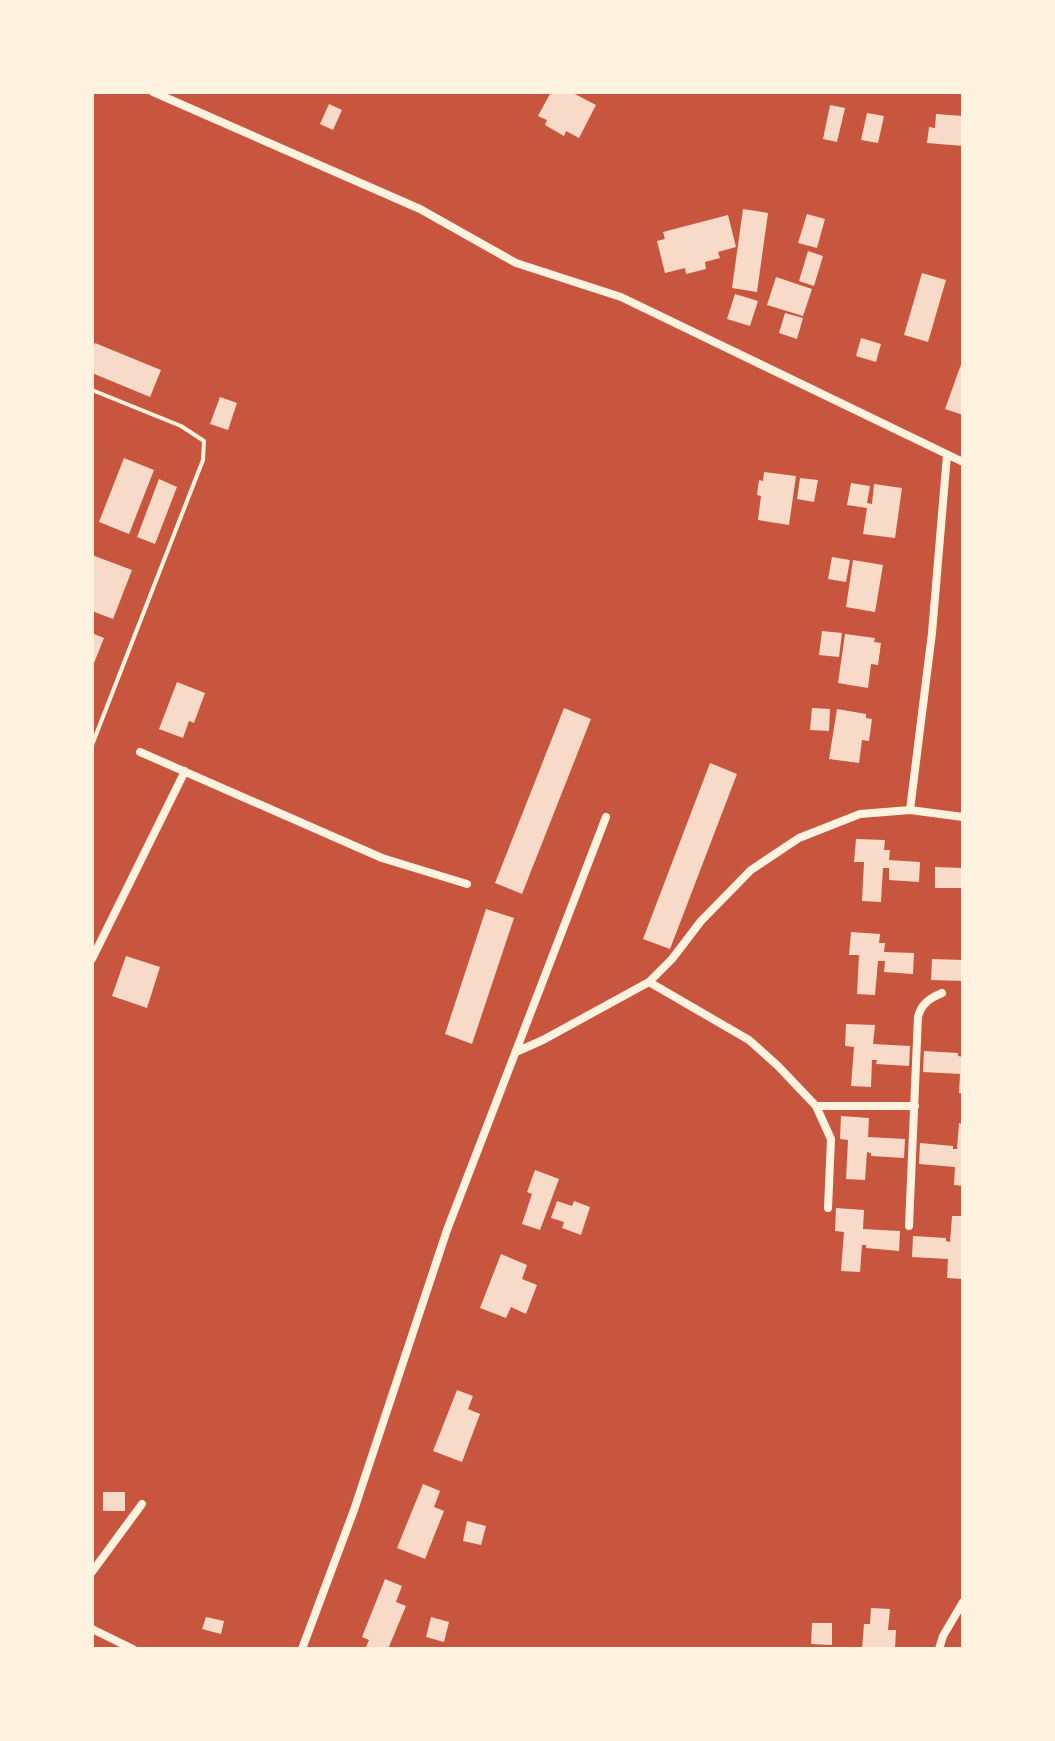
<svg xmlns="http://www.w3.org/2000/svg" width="1055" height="1741" viewBox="0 0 1055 1741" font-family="'Alegreya Sans',sans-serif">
<rect width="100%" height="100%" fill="#c8553d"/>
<!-- building -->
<path fill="#f7dbc8" d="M 551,92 L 571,92 L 596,105 L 579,138 L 566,131 L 564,136 L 545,125 L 547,120 L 538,116 Z
M 329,104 L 342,110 L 333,130 L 320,124 Z
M 830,105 L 845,108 L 837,142 L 823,139 Z
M 867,113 L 884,116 L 878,143 L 861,140 Z
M 936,114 L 963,116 L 963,146 L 927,143 L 929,127 L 935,128 Z
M 743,209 L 768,213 L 757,292 L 732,288 Z
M 807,214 L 825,219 L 817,248 L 798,243 Z
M 728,215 L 736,247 L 718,252 L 720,258 L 705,262 L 706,269 L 686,274 L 685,268 L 665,273 L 657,241 L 665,239 L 663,232 Z
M 808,251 L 823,256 L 814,286 L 799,281 Z
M 922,273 L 946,280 L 928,342 L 904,335 Z
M 776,277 L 812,289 L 803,316 L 767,305 Z
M 735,294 L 758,301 L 750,326 L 727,319 Z
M 785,313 L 803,318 L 797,339 L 779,333 Z
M 861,338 L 881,344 L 876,362 L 856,356 Z
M 95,343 L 161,370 L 150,397 L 92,373 L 92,351 Z
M 963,359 L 963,415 L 945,409 Z
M 220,397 L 237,403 L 228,430 L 210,424 Z
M 124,458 L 154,470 L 129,534 L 99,522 Z
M 764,472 L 796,476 L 789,525 L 758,520 L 761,496 L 757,495 L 759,480 L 763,481 Z
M 800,478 L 818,480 L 814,502 L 797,499 Z
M 159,479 L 177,487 L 155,544 L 137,537 Z
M 851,483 L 870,486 L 867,503 L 872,504 L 874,484 L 902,488 L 895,538 L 863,534 L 867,508 L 847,505 Z
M 92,555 L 132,570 L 113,619 L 92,611 Z
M 832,557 L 850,560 L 846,582 L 828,579 Z
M 853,560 L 883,565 L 875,612 L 846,607 Z
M 822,631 L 842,633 L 839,657 L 819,655 Z
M 92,633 L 104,638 L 92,668 Z
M 845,634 L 875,638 L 874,642 L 881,643 L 878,665 L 871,664 L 868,688 L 838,683 Z
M 177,682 L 205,693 L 194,723 L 189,721 L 183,738 L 159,729 Z
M 564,708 L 591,719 L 522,894 L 495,883 Z
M 812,708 L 830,709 L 829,731 L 810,730 Z
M 837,709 L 866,714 L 866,718 L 872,719 L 869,741 L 862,740 L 859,763 L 829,759 Z
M 710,763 L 737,774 L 670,949 L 643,939 Z
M 856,839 L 885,840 L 884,850 L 890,850 L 889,860 L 920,862 L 919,882 L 889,880 L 889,868 L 883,868 L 881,902 L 862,901 L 864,862 L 854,862 Z
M 935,867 L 963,868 L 963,888 L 935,888 Z
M 486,909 L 514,918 L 472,1044 L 445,1034 Z
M 851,932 L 880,934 L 879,943 L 885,943 L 884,952 L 914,953 L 913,974 L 884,972 L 885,961 L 878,961 L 875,995 L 857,994 L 859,955 L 849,955 Z
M 126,956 L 160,967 L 147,1008 L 112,996 Z
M 932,959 L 963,960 L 963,981 L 931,980 Z
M 846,1024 L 875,1025 L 873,1044 L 910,1046 L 909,1066 L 876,1064 L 877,1060 L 872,1060 L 871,1087 L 851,1086 L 854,1047 L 845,1046 Z
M 924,1051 L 958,1053 L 958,1056 L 963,1057 L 963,1093 L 959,1093 L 960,1074 L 923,1072 Z
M 841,1116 L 869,1118 L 868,1137 L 905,1139 L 904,1158 L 871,1156 L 871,1153 L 867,1152 L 865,1180 L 846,1179 L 848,1140 L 840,1139 Z
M 959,1123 L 963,1124 L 963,1186 L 954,1185 L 955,1167 L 919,1164 L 920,1143 L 953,1146 L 953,1149 L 957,1149 Z
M 535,1170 L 559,1179 L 540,1230 L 522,1224 L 532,1194 L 527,1192 Z
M 557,1201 L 572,1206 L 574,1201 L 590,1207 L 581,1235 L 562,1228 L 564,1222 L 551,1218 Z
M 836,1208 L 864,1210 L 863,1229 L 900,1231 L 899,1251 L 866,1248 L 866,1245 L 862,1245 L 860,1272 L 841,1271 L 844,1232 L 835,1231 Z
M 952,1216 L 963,1216 L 963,1279 L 947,1278 L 948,1259 L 912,1257 L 913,1236 L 946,1238 L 946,1241 L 950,1242 Z
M 501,1254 L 527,1265 L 522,1279 L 537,1285 L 526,1314 L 511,1307 L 506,1318 L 480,1308 Z
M 457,1390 L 473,1396 L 468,1409 L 480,1414 L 462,1462 L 433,1451 Z
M 423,1484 L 440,1491 L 434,1507 L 444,1511 L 425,1559 L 397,1548 Z
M 103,1492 L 125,1492 L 125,1511 L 103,1511 Z
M 467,1521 L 486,1526 L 481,1545 L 463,1541 Z
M 385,1579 L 402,1586 L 396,1602 L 406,1606 L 388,1649 L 371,1649 L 366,1647 L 369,1640 L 362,1637 Z
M 871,1608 L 890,1609 L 888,1630 L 896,1630 L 895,1649 L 862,1649 L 864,1624 L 870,1624 Z
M 206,1617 L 224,1621 L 221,1634 L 202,1629 Z
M 431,1617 L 449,1622 L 444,1642 L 426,1637 Z
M 812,1623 L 832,1623 L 832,1645 L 811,1644 Z"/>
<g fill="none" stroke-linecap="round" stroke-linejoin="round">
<!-- service -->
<path stroke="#fff3e0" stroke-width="4" d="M 92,390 L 181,426 L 204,441 L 203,460 L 92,745"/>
<!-- minor -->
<path stroke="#fff3e0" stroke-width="8" d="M 153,92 L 420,209 L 516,263 L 621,297 L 963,462
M 140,752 L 382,858 L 467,884
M 910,810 L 932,633 L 947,455
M 92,959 L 185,771
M 649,982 L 749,1040 L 778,1066 L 816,1106 L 831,1139 L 828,1208
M 516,1052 L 543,1040 L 649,982 L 672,959 L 701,921 L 751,870 L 799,838 L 860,814 L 910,810 L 963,817
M 816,1106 L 915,1106
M 909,1226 L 918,1017 C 921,1004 930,998 942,993
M 92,1572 L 142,1504
M 92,1629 L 133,1649
M 302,1649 L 354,1510 L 447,1230 L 606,817
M 939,1649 L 943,1636 L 963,1602"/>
</g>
<!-- border -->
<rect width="1055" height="1741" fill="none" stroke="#fff3e0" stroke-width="188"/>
</svg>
